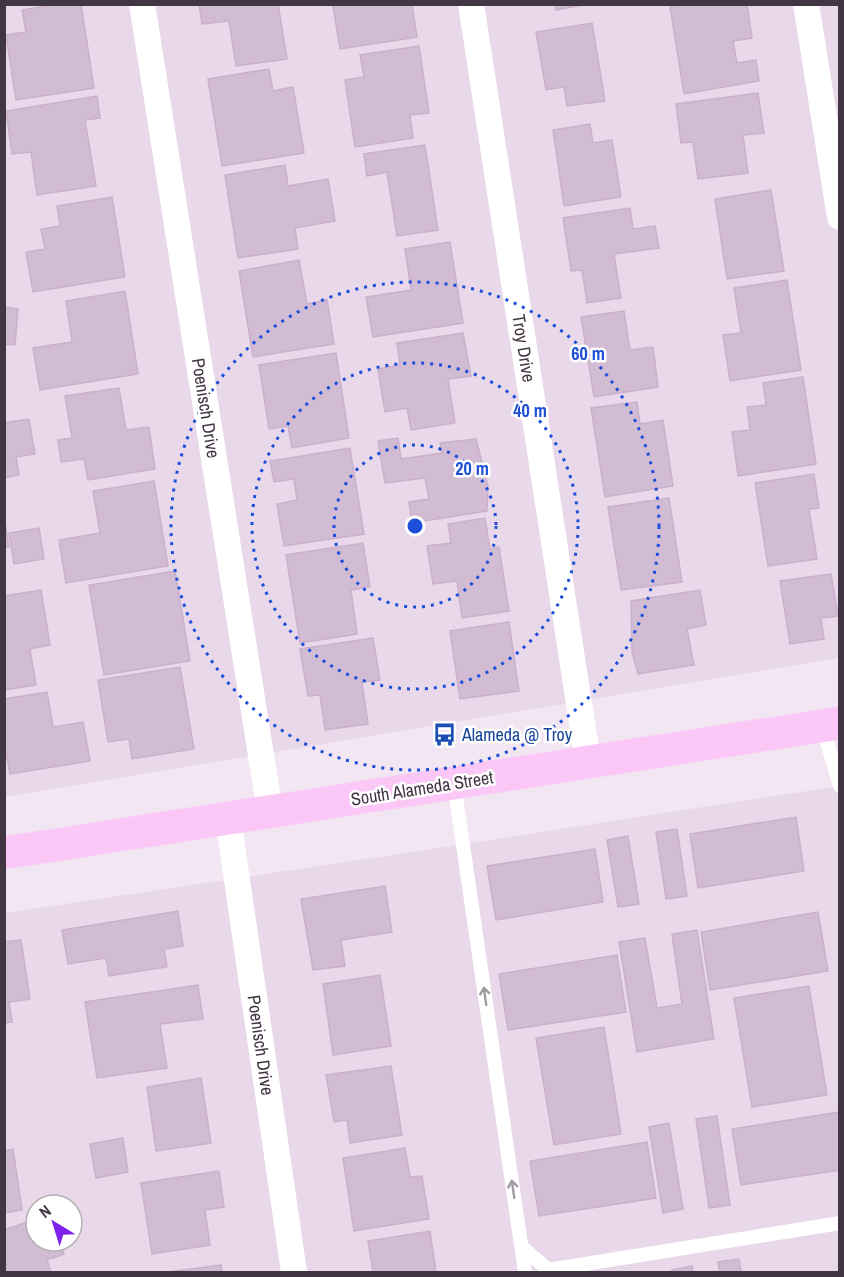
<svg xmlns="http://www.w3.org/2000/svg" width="844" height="1277" viewBox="0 0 844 1277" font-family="'Archivo Narrow',sans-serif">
<rect width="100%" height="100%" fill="#f2e6f2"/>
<!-- residential -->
<path fill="#e9d8e9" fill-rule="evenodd" d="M 5,5 L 839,5 L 839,658 L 5,797 Z
M 839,786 L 839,1272 L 5,1272 L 5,913 L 432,849 ZM 36,1205 L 72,1205 L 72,1241 L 36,1241 Z"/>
<!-- building -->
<path fill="#d1bcd3" stroke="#cab0cd" stroke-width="1.5" d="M 57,4 L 81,4 L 94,88 L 16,100 L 6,35 L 26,32 L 22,10 Z
M 199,4 L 278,4 L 287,59 L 236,66 L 229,21 L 202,24 Z
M 343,4 L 412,4 L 417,37 L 340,49 L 333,6 Z
M 555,4 L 588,4 L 556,10 Z
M 684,4 L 747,4 L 752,38 L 733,41 L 737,63 L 756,60 L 759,81 L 684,94 L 670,7 Z
M 592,23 L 605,101 L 567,106 L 564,87 L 546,90 L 536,32 Z
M 419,46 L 429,113 L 410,115 L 413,138 L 355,147 L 345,80 L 364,77 L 360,55 Z
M 269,69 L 273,91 L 293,87 L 304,153 L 222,166 L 208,79 Z
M 758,93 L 764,133 L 743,135 L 748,173 L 698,179 L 693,142 L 681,143 L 676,104 Z
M 97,96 L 100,118 L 85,120 L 96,186 L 37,195 L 31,152 L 12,154 L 6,111 Z
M 590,124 L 593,143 L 612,140 L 621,197 L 564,206 L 553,130 Z
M 425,145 L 438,230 L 397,236 L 387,172 L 367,176 L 364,154 Z
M 285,165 L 288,186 L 328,179 L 335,221 L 295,228 L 298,249 L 238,258 L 225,175 Z
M 771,190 L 784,271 L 727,279 L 715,199 Z
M 112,197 L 125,277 L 33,292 L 26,252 L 45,249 L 41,229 L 60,226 L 57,206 Z
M 630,208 L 633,229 L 655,226 L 659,248 L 614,254 L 621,298 L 587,303 L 582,270 L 571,271 L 563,218 Z
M 450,242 L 463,323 L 373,337 L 366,297 L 411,290 L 405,249 Z
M 299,260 L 307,304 L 327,300 L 334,344 L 253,357 L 239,271 Z
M 787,280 L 801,370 L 730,381 L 723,335 L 741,333 L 734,288 Z
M 125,291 L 138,374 L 40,390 L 33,348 L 72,342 L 66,301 Z
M 4,307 L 18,309 L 15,345 L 4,344 Z
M 624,311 L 630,350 L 653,347 L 658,387 L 594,397 L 581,317 Z
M 463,333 L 471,376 L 448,379 L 455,423 L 411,430 L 407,408 L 385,412 L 378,369 L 400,365 L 397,343 Z
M 336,353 L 349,438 L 292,448 L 288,426 L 269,429 L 259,365 Z
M 803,377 L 816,464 L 738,476 L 732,432 L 750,430 L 747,407 L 766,405 L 763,383 Z
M 119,388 L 126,430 L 149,427 L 155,469 L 88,480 L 84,459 L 61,462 L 58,440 L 72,438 L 65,396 Z
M 637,402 L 640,424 L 663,420 L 673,486 L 605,497 L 591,408 Z
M 29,419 L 35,454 L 16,457 L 19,475 L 4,478 L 4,423 Z
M 398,438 L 401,459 L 442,453 L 440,443 L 476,439 L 488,486 L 487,511 L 412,523 L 409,502 L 429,499 L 425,478 L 385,483 L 378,441 Z
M 350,448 L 364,534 L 284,546 L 277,504 L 297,500 L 294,479 L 274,482 L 270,461 Z
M 814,474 L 819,508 L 809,509 L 817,559 L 768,566 L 755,483 Z
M 154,481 L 168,566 L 66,583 L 59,540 L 100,533 L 93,491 Z
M 669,498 L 682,582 L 621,590 L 608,507 Z
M 4,516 L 9,547 L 4,548 Z
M 485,518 L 490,549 L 499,547 L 509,611 L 462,618 L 457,581 L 433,584 L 427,546 L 451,543 L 448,524 Z
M 39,528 L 44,559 L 14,564 L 9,533 Z
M 363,543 L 370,587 L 351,590 L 357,634 L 300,643 L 286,555 Z
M 175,571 L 190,661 L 104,675 L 89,585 Z
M 831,574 L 838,616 L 821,618 L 824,639 L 790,644 L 780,581 Z
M 41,590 L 50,645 L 30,649 L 36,685 L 4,690 L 4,596 Z
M 700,590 L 706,625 L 687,629 L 694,665 L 638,674 L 632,652 L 631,601 Z
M 509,622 L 519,691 L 460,699 L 450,631 Z
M 373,638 L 380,680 L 362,682 L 368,724 L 325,730 L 320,695 L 308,696 L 300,649 Z
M 180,667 L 194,749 L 132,759 L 129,739 L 108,742 L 98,680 Z
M 47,692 L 53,727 L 83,722 L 90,761 L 10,774 L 4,742 L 4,699 Z
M 796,817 L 804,871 L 698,888 L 690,834 Z
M 677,829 L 687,896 L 666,899 L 656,832 Z
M 628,836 L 639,904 L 618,907 L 607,840 Z
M 595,849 L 603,902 L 496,920 L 487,866 Z
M 385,886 L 392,932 L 341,940 L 345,966 L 313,970 L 301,899 Z
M 178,911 L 183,946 L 164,949 L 167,967 L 109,976 L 106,958 L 68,964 L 62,930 Z
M 818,912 L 828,971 L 710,990 L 701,932 Z
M 697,930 L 714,1039 L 637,1052 L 619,942 L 645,938 L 657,1008 L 682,1004 L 672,934 Z
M 21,940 L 30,999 L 9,1002 L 12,1022 L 4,1023 L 4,942 Z
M 617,955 L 626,1012 L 508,1030 L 499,974 Z
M 380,975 L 391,1046 L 333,1055 L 323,984 Z
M 198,985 L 203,1019 L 160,1024 L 167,1068 L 97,1078 L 85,1002 Z
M 809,986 L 827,1095 L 752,1107 L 734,998 Z
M 604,1027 L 621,1134 L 554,1145 L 536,1038 Z
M 391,1066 L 402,1135 L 350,1143 L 347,1120 L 334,1122 L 326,1075 Z
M 201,1078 L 211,1143 L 156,1151 L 147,1087 Z
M 840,1112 L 840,1170 L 741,1185 L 732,1129 Z
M 717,1116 L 730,1205 L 709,1208 L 696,1119 Z
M 669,1123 L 683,1209 L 663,1213 L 649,1127 Z
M 123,1138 L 128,1172 L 96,1178 L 90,1144 Z
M 647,1142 L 656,1198 L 539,1216 L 530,1161 Z
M 405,1148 L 410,1177 L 422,1176 L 429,1219 L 354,1231 L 343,1158 Z
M 13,1149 L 22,1210 L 4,1213 L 4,1151 Z
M 219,1171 L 224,1207 L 205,1210 L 210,1245 L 152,1254 L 141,1183 Z
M 36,1219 L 36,1241 L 60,1241 L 64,1254 L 47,1260 L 51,1272 L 4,1272 L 4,1230 Z
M 430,1231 L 436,1272 L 373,1272 L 368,1241 Z
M 739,1259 L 741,1272 L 720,1272 L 718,1262 Z
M 221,1265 L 222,1272 L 167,1272 Z
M 692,1266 L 693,1272 L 672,1272 L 672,1270 Z"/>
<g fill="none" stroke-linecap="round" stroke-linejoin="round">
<!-- lane -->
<path stroke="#fff" stroke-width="14" d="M 822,725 L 840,786
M 454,783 L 525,1272
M 521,1246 L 548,1270 L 840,1223"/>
<!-- street -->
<path stroke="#fff" stroke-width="26" d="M 142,4 L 270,812
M 471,4 L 588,762
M 806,4 L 840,217
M 228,818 L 294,1272"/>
<!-- secondary -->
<path stroke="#fbc7f7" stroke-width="33" d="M 4,853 L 840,723"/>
</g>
<!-- one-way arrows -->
<defs><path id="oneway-shaft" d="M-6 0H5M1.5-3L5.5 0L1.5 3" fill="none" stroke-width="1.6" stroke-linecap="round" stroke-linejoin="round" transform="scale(1.5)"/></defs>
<g stroke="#a19aa2">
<use href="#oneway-shaft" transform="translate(485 996) rotate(-98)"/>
<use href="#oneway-shaft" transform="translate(513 1189) rotate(-98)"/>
</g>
<!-- distance rings -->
<g fill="none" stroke="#1d4ed8" stroke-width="3" stroke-dasharray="3 6">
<circle cx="415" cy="526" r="81"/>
<circle cx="415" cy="526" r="163"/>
<circle cx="415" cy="526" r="244"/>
</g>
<!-- icons -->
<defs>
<symbol id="bus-bare" viewBox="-9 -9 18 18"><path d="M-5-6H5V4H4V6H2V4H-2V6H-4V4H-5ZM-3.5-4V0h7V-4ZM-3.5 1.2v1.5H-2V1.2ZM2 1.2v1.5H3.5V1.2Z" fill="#1a4fb4" stroke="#fff" stroke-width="2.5" paint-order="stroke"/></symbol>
</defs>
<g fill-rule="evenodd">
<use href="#bus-bare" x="428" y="718" width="33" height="33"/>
</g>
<g text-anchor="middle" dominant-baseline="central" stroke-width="5" stroke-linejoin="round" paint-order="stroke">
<!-- street labels -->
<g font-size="18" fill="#433644" stroke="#fff">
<text transform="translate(524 348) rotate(81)">Troy Drive</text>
<text transform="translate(206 408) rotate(81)">Poenisch Drive</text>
<text transform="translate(422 788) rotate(-9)">South Alameda Street</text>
<text transform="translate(261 1045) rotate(82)">Poenisch Drive</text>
</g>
<!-- transit labels -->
<g font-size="18" fill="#164399" stroke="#fff" text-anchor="start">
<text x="462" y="734">Alameda @ Troy</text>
</g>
</g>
<circle cx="415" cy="526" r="9" fill="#1d4ed8" stroke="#fff" stroke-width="3"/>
<g font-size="18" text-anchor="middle" font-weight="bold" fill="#1d4ed8" stroke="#fff" stroke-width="5" stroke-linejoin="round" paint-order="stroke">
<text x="588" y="360">60 m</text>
<text x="530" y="417">40 m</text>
<text x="472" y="475">20 m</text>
</g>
<!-- border -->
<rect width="844" height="1277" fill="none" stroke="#433644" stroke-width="12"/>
<!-- north arrow -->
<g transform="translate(54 1223) rotate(322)"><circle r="28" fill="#ffffff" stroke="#b4afb4" stroke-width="1.5"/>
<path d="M0-4.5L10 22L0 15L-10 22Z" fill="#7f23ec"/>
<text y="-9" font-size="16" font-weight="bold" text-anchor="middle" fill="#433644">N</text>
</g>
</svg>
